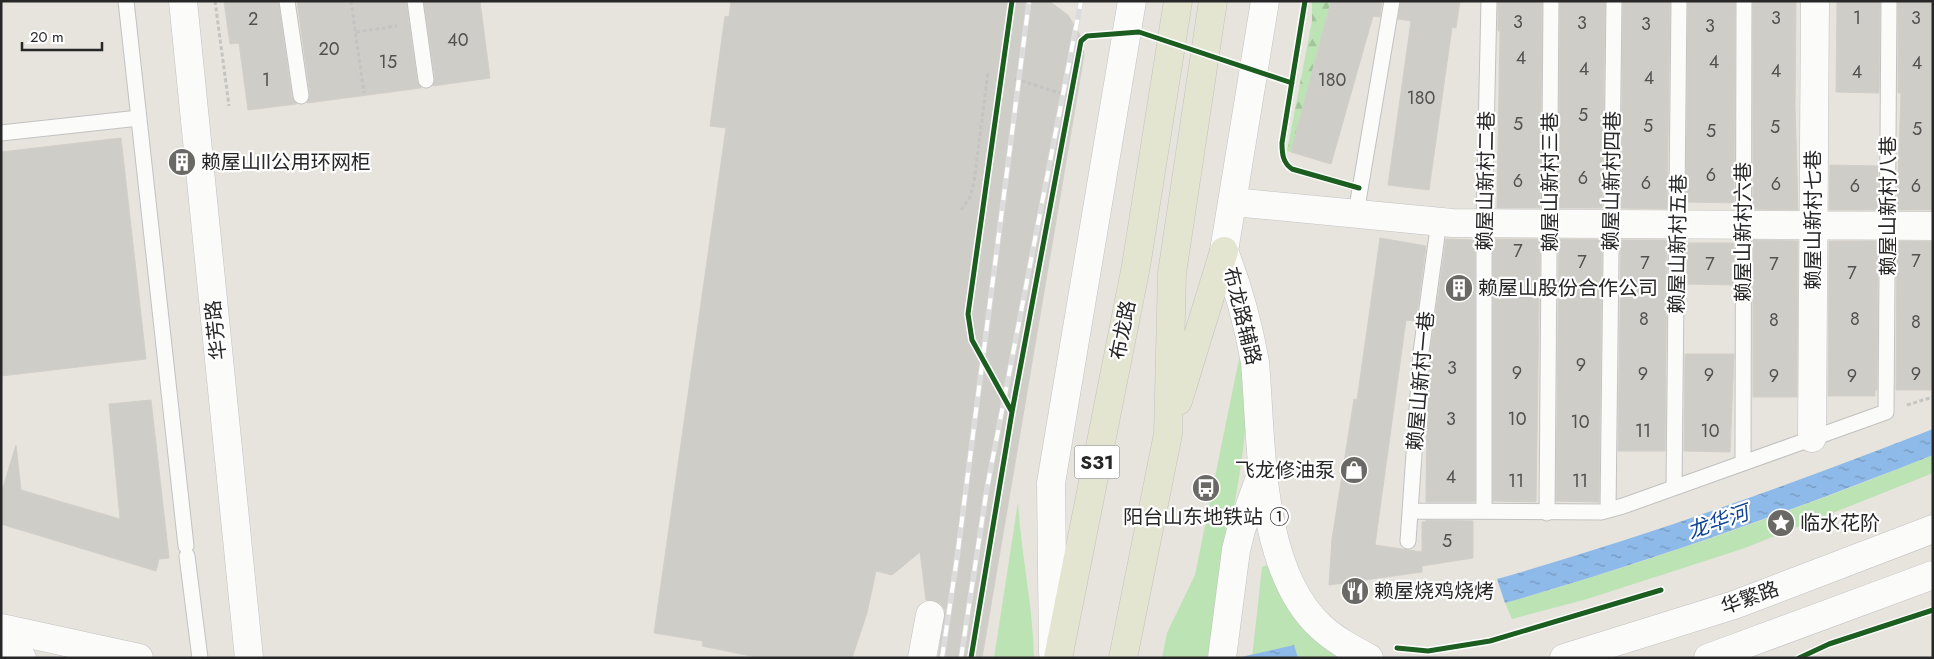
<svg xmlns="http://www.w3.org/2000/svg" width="1934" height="659" viewBox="0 0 1934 659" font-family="Jost,'Noto Sans SC',sans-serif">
<defs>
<pattern id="forest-firs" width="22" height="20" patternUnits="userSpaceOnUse" patternTransform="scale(1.25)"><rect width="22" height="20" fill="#bce3b4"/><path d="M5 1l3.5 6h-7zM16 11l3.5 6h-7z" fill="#a2c39b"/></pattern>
<pattern id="water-ripples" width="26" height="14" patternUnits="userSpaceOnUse" patternTransform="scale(1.25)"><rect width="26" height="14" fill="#8ebae9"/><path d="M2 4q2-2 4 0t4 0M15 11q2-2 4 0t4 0" fill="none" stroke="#7497bd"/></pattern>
</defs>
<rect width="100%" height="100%" fill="#e6e4dc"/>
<!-- grass -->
<path fill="#bce3b4" d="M 1244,358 C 1245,374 1248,391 1247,408 C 1242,492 1217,574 1209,658 L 1162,658 L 1167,633 L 1195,575 L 1239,359 Z
M 1933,455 L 1933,473 L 1742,549 L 1587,599 L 1512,619 L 1505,603 C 1651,561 1792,512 1933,455 Z
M 1018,502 C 1021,554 1033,606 1034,658 L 994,658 Z
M 1270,564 C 1289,605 1298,633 1339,658 L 1252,658 L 1262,567 Z"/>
<!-- forest -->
<path fill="url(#forest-firs)" d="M 1312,1 L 1331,1 L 1291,152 L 1287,151 L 1312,21 Z"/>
<!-- water -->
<path fill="url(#water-ripples)" d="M 1933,429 L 1933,455 C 1792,511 1651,561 1505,603 L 1497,579 C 1645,537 1789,485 1933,429 Z
M 1294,645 L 1298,658 L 1237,658 Z"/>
<!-- building -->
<path fill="#cfcdc7" stroke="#d1cfc8" d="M 224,1 L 278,1 L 292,97 L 297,104 L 248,110 L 239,43 L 230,44 Z
M 297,1 L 406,1 L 417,81 L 421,88 L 307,103 L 310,95 Z
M 424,1 L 480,1 L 490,78 L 433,86 L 435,79 Z
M 731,1 L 1049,1 L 1068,15 L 1080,35 L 1084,55 L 1082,67 L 982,658 L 938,658 L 945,610 L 940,603 L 926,600 L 920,552 L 892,575 L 876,571 L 867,613 L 852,658 L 761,658 L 702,646 L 703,641 L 654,633 L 726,128 L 710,126 L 725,16 L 729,17 Z
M 1331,1 L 1382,1 L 1380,17 L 1373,16 L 1331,164 L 1291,152 Z
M 1401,1 L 1460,1 L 1456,28 L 1452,27 L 1429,190 L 1388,185 L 1411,21 L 1398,19 Z
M 1498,1 L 1542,1 L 1540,208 L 1497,208 L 1500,31 L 1498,31 Z
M 1560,1 L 1605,1 L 1602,208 L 1559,208 Z
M 1623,1 L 1670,1 L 1667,209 L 1621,208 Z
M 1688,1 L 1735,1 L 1734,203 L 1686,202 Z
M 1753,1 L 1796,1 L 1795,106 L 1798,210 L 1753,209 Z
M 1837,1 L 1880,1 L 1879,93 L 1836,92 Z
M 1898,1 L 1933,1 L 1933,210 L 1897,210 L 1901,93 L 1898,93 Z
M 121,138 L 146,359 L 1,376 L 1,152 Z
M 1830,165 L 1878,166 L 1878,210 L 1829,210 Z
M 1380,238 L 1426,246 L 1416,321 L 1406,320 L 1375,545 L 1422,552 L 1422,522 L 1426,522 L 1426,520 L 1473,521 L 1473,558 L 1422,566 L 1422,572 L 1329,585 L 1332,539 L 1354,399 L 1357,400 Z
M 1446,239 L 1475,240 L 1475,501 L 1473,502 L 1426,502 L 1427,401 L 1430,353 Z
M 1496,239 L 1540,239 L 1536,502 L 1493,501 L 1493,240 Z
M 1559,239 L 1602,240 L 1599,502 L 1556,501 Z
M 1621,240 L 1667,240 L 1665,451 L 1618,451 Z
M 1753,240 L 1798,241 L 1797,397 L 1753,397 Z
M 1829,241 L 1878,241 L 1877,390 L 1875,390 L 1875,396 L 1828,396 Z
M 1897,241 L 1933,242 L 1933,390 L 1896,390 Z
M 1686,243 L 1734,243 L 1734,285 L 1685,284 Z
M 1685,354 L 1734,354 L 1730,452 L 1684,451 Z
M 151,400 L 169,558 L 159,559 L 156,571 L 1,524 L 1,494 L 16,445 L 21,490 L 120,519 L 109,404 Z"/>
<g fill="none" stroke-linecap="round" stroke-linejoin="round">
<defs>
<path id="service" d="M 126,1 L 186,546
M 287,1 L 301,96
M 415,1 L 426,80
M 1,133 L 139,118
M 1356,213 L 1392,1
M 1743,463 L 1744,1
M 1674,487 L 1679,1
M 1608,510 L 1614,1
M 1411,511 L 1601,512 L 1623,506 L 1886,412 L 1889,1
M 1484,511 L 1484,223 L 1489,1
M 1547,513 L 1551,1
M 1408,541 L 1421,352 L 1439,221
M 187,556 L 200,658"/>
<path id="minor" d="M 1233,202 L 1452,223 L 1933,226
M 1812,438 L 1815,1
M 922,658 L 930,615"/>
<path id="tertiary" d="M 183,1 L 249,658"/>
<path id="secondary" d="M 1265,1 L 1224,251 C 1238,287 1248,323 1255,362 C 1262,443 1258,569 1321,627 C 1335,640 1352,649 1369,658
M 1,628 L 139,658
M 1,653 L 22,658
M 1053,653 L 1051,483 L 1132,1
M 1222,658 L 1236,550 L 1241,530 L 1262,472
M 1564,658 L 1734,605 L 1933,529
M 1708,658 L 1933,575"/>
<path id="primary" d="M 1178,401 L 1224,251
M 1058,658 L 1136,266 L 1178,1
M 1123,658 L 1168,434 L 1172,273 L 1213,1"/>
</defs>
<!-- service casing -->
<use href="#service" stroke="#c3c2c2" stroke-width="17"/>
<!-- minor casing -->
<use href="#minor" stroke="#c3c2c2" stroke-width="29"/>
<!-- tertiary casing -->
<use href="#tertiary" stroke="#c3c2c2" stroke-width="29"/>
<!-- secondary casing -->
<use href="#secondary" stroke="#c3c2c2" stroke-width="29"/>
<!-- primary casing -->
<use href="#primary" stroke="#c3c2bf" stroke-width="29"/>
<!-- path -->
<path stroke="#c4c4c3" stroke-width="3" stroke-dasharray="4 2.5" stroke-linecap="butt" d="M 215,1 L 229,106
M 351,1 L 364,93
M 356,32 L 397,26
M 1015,79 L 1070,96
M 961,210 L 970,197 L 974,182 L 988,72
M 1907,405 L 1933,397"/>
<!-- service -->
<use href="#service" stroke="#fbfbfa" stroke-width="15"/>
<!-- minor -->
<use href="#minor" stroke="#fbfbfa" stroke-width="28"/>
<!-- tertiary -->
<use href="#tertiary" stroke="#fbfbfa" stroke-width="28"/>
<!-- secondary -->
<use href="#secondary" stroke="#fbfbfa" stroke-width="28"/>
<!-- primary -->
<use href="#primary" stroke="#e4e5d1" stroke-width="28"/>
<defs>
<path id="rail" d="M 942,658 L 957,558 L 1029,1
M 961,658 L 987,488 L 1081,1"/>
</defs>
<!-- rail casing -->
<use href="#rail" stroke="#dcdcdd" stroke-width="5.5"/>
<!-- rail -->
<use href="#rail" stroke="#fff" stroke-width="4" stroke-dasharray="11" stroke-linecap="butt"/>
<defs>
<path id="cycleway" d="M 1012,1 L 968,314 L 972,340 L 1012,412
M 1305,1 L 1282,143 C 1282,154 1283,163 1292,169 L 1359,188
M 1397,648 L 1428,651 L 1490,641 L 1661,590
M 971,658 L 1012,412 L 1081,41 L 1087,36 L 1139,32 L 1292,83
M 1799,658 L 1829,644 L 1933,610"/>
</defs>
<!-- cycleway casing -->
<use href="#cycleway" stroke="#fff" stroke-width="8"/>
<!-- cycleway -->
<use href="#cycleway" stroke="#1b5e20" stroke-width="5"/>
</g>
<!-- icons -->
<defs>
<symbol id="building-disc" viewBox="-11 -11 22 22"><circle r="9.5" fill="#6a6966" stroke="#fff"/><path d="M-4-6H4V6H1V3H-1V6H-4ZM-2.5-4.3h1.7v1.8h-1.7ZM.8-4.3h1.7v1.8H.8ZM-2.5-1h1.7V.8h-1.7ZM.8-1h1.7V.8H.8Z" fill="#fff"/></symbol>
<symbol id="shop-disc" viewBox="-11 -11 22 22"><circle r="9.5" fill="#6a6966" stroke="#fff"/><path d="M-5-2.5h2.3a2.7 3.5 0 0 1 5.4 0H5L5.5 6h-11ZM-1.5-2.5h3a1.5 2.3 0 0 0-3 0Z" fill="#fff"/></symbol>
<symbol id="bus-disc" viewBox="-11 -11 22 22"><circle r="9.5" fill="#6a6966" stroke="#fff"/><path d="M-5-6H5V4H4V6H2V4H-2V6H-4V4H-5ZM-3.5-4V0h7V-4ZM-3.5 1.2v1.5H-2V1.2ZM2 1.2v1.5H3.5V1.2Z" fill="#fff"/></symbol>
<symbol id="sight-disc" viewBox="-11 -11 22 22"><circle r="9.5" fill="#6a6966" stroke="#fff"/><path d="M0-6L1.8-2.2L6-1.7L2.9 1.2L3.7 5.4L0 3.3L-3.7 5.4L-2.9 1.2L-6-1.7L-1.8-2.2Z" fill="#fff"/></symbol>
<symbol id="restaurant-disc" viewBox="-11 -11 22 22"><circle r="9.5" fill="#6a6966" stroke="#fff"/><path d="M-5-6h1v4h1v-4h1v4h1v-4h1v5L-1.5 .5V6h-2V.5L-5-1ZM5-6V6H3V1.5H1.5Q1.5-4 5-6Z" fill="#fff"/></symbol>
</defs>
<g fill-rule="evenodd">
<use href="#building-disc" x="166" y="146" width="32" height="32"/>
<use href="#building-disc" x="1443" y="272" width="32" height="32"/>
<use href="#shop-disc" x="1338" y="454" width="32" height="32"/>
<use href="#bus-disc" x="1190" y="472" width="32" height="32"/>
<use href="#sight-disc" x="1765" y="507" width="32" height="32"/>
<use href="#restaurant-disc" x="1339" y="575" width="32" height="32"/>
</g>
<g text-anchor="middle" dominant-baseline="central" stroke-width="4.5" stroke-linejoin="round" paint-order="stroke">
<!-- number labels -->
<g font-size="18" fill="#525150">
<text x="1776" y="18">3</text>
<text x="1857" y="18">1</text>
<text x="1916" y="18">3</text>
<text x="253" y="19">2</text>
<text x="1518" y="22">3</text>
<text x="1582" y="23">3</text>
<text x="1646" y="24">3</text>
<text x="1710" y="26">3</text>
<text x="458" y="40">40</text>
<text x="329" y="49">20</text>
<text x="1521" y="58">4</text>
<text x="388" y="62">15</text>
<text x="1714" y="62">4</text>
<text x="1917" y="63">4</text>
<text x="1584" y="69">4</text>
<text x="1776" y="71">4</text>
<text x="1857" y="72">4</text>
<text x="1649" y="78">4</text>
<text x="266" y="80">1</text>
<text x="1332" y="80">180</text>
<text x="1421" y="98">180</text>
<text x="1583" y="115">5</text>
<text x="1518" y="124">5</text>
<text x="1648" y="126">5</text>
<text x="1775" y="127">5</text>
<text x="1917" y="129">5</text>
<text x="1711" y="131">5</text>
<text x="1711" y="175">6</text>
<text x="1583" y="178">6</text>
<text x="1518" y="181">6</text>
<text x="1646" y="183">6</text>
<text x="1776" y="184">6</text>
<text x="1855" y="186">6</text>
<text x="1916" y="186">6</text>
<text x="1518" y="251">7</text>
<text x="1916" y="261">7</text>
<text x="1582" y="262">7</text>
<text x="1645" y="263">7</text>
<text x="1710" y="264">7</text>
<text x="1774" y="264">7</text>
<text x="1852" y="273">7</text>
<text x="1644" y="319">8</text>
<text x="1855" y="319">8</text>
<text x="1774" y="320">8</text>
<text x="1916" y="322">8</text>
<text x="1581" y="365">9</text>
<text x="1452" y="368">3</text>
<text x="1517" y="373">9</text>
<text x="1643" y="374">9</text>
<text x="1916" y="374">9</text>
<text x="1709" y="375">9</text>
<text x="1774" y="376">9</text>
<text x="1852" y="376">9</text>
<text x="1451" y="419">3</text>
<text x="1517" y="419">10</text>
<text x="1580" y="422">10</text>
<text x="1643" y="431">11</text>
<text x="1710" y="431">10</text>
<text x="1451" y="477">4</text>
<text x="1516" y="481">11</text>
<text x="1580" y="481">11</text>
<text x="1447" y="541">5</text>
</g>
<!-- shield labels -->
<rect fill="#fff" stroke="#686868" stroke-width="1" x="1074.5" y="445.5" width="45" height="33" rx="4"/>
<g font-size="19" font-weight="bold" fill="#272727">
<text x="1097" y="462">S31</text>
</g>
<!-- poi labels -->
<g font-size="20" fill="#272727" stroke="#fff" text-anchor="start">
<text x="201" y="162">赖屋山II公用环网柜</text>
<text x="1478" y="288">赖屋山股份合作公司</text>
<text x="1335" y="470" text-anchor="end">飞龙修油泵</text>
<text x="1206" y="517" text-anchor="middle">阳台山东地铁站 ①</text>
<text x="1800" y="523">临水花阶</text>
<text x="1374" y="591">赖屋烧鸡烧烤</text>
</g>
<!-- street labels -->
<g font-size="20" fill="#272727" stroke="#fff">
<text transform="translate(1486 181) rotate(-89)">赖屋山新村二巷</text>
<text transform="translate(1612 181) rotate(-89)">赖屋山新村四巷</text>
<text transform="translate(1550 182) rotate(-90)">赖屋山新村三巷</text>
<text transform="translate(1888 206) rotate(-90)">赖屋山新村八巷</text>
<text transform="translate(1813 220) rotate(-90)">赖屋山新村七巷</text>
<text transform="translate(1743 232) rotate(-90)">赖屋山新村六巷</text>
<text transform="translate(1678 244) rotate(-89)">赖屋山新村五巷</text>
<text transform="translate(1242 316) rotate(76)">布龙路辅路</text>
<text transform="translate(216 330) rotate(-96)">华芳路</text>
<text transform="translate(1123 330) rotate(-79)">布龙路</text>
<text transform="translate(1421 381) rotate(-85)">赖屋山新村一巷</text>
<text transform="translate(1750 598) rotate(-20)">华繁路</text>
</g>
<!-- water labels -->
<g font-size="21" font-style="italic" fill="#0c4395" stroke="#fff">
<text transform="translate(1718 522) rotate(-19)">龙华河</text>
</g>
</g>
<!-- border -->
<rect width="1934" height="659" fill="none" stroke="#272727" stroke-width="5"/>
<!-- scale -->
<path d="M22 42v8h80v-8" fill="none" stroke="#272727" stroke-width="2.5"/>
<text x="30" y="42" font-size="15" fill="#272727" stroke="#ffffff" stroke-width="4" paint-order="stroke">20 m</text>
</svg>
